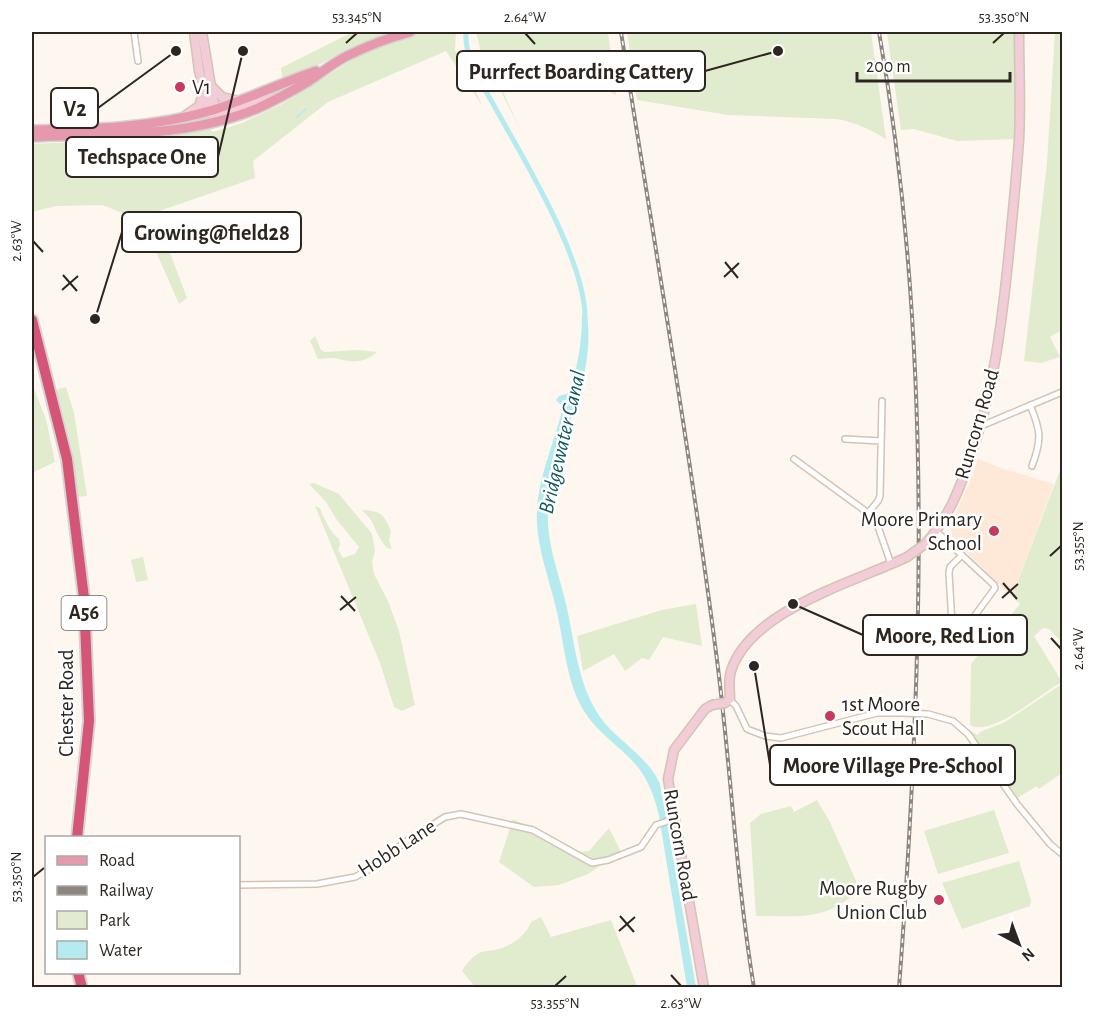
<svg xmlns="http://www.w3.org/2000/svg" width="1094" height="1019" viewBox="0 0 1094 1019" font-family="'Alegreya Sans',sans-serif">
<rect width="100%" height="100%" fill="#fef7f0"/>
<!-- built -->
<path fill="#fee9d9" d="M 978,459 L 1004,469 L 1054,484 L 1012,597 L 952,538 L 951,523 L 969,484 Z"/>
<!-- green -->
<path fill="#e0eccd" d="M 353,32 L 393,32 L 368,41 L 283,82 L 281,68 Z
M 410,32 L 456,32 L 455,50 L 483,107 L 446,51 L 328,102 L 253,161 L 255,178 L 136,219 L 103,205 L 56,206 L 32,212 L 32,144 L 119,140 L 208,128 L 213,132 L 242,123 L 282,104 L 387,38 Z
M 476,32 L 608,32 L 616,95 L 582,77 L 529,54 L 486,55 L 521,131 L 481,52 Z
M 627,32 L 871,32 L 886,139 C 869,129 855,122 836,119 L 728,115 L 637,100 Z
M 887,32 L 1015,32 L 1016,114 L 1014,139 L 957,141 L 914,129 L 901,130 Z
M 1055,32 L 1062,32 L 1062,330 L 1050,337 L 1060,357 L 1041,363 L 1024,361 L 1047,163 Z
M 163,234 L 187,298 L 179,304 L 150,238 Z
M 315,336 L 321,350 L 325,352 L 359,350 L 377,352 C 364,363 354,363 339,359 C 333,357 325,359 318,359 L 310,341 Z
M 32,384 L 46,419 L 55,462 L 32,473 Z
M 66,387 L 74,413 L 87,496 L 77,497 L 72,449 L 60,402 L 55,393 L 58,389 Z
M 1062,465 L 1062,642 L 1049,629 L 1043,628 L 1034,636 L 1062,682 C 1042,692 992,738 970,725 L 971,664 L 1020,604 L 1012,597 Z
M 314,483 L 339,494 L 372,534 L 375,551 L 372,562 L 374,574 L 388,601 L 399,631 L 415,705 L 402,711 L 394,707 L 380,663 L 315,506 L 320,508 C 324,519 330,532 339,539 L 340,545 L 338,550 L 343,558 L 355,554 L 359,547 L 337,520 L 326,502 L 309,484 Z
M 362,510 C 381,511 384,514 391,531 L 389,541 L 392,549 L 387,548 C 380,540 376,531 372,522 C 370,517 365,514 362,510 Z
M 143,557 L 148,580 L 136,582 L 131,560 Z
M 696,604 L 702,646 L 663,637 L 649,660 L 642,658 L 625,671 L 614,654 L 583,671 L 577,636 L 662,610 Z
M 1062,684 L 1062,773 L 1039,789 L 1037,786 L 1017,798 L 972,736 L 972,732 L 978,735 L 980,732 L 1005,722 Z
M 817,800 L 830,822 L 860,890 C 851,897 842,904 832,909 C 810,919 779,916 756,916 L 750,823 L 761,814 L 791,806 L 794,812 Z
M 994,810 L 1009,853 L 938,874 L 924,831 Z
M 513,819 L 577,852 L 589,851 L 609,828 L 621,852 L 588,874 L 559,885 L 534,887 L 499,862 Z
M 1019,861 L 1031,900 L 1030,906 L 962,929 L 942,883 Z
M 541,917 L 551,937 L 611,920 L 637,986 L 475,987 L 462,971 C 466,964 472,957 479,953 C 483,951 489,951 494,950 C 510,947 525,937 531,922 Z"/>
<!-- water -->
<path fill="#b5eaee" d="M 582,316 L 587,316 C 597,384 552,445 548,511 C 546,542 559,574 566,604 C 575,643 577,683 600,717 C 617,741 648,756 660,784 L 696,987 L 687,987 L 659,816 C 655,798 649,781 637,766 C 621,747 599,734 586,714 C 567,686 565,649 558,617 C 551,581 535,547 537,510 C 539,475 555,441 563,407 L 556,400 L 559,396 L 567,394 C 578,372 582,340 582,316 Z"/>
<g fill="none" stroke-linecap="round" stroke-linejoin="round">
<!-- stream -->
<path stroke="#b5eaee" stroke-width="1.5" d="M 296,118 L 306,109"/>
<!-- canal -->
<path stroke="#b5eaee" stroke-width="5" d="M 466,32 C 464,60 484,87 497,111 C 526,163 587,263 585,321"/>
<defs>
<path id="street" d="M 134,32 L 138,61
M 1030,405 C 1041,431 1042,439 1032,466
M 981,426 L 1062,392
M 845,439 L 881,441
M 794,459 L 875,518 L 891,564
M 869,512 L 878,501 L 880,496 L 882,401
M 937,532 L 994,585 L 995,588 L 968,625 L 959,628 L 952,624 L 949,573 L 950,567 L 962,555
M 730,700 L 736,706 L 747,729 L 765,736 L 781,738 L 877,713 L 903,713
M 928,714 L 953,721 L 968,734 L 1017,804 L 1050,844 L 1062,854
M 238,885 L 317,884 L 355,877 L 370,869 L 405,842 L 445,817 L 461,814 L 533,830 L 592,863 L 608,860 L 641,847 L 656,825 L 674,819"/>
<path id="secondary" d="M 194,32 L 199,71 L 209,111 L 217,115 L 221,114 L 274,98
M 202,32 L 214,105 L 212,114
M 210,85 L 222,97 L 239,101
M 183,117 L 199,106 L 203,94
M 924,545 C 947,521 960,489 970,458 C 993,394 1001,329 1008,262 C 1012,222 1016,181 1019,140 C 1021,104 1019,68 1019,32
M 725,703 L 730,699 C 730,689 728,681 731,671 C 750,610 855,582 907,557
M 704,988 L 668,779 L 674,750 L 705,709 L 712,705"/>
<path id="primary" d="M 32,130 C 94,129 152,128 213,110 C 248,99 281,83 316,71
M 32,137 C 107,134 185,138 256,109 C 274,101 292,91 309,81 C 321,73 333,63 347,56 C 367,46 388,38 410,32"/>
<path id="highway" d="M 32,320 L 67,459 L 84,598 L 89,721 L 77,838
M 78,972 L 82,988"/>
</defs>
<!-- street casing -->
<use href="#street" stroke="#d5c3b4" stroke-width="8"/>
<!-- secondary casing -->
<use href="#secondary" stroke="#d5c3b4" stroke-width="11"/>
<!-- primary casing -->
<use href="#primary" stroke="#d5d4d2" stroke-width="12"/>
<!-- highway casing -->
<use href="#highway" stroke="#d5d4d2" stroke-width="14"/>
<!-- street -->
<use href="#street" stroke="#fff" stroke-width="5"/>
<!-- secondary -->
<use href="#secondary" stroke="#f2ccd6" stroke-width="8"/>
<!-- primary -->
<use href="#primary" stroke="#e699ad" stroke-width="9"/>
<!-- highway -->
<use href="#highway" stroke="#d55577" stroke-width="10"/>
<defs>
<path id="rail" d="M 621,32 C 654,241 690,450 717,660 C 731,769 736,879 754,988
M 879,32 C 934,346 923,670 899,988"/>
</defs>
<!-- rail casing -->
<use href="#rail" stroke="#8d867f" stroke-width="4"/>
<!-- rail -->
<use href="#rail" stroke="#fff" stroke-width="1.5" stroke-dasharray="4.5" stroke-linecap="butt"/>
<defs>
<path id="street-bridge" d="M 903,713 L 928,714"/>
<path id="secondary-bridge" d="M 907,557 L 924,545
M 712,705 L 725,703"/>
</defs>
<!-- street-bridge casing -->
<use href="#street-bridge" stroke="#d5c3b4" stroke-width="8" stroke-linecap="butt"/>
<!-- secondary-bridge casing -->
<use href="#secondary-bridge" stroke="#d5c3b4" stroke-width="11" stroke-linecap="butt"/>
<!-- street-bridge -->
<use href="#street-bridge" stroke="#fff" stroke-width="5"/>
<!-- secondary-bridge -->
<use href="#secondary-bridge" stroke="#f2ccd6" stroke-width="8"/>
</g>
<!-- ticks -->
<path fill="none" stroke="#2d2620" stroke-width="2" d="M 525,33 L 535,44M 346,43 L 357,33M 993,43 L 1004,33M 33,241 L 43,252M 725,262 L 738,278M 63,275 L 77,291M 724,277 L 739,263M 62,290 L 78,276M 1050,556 L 1061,546M 1003,583 L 1017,599M 341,596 L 355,611M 1002,598 L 1018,584M 340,610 L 356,597M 1051,638 L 1061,649M 33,877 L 44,868M 620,916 L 634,932M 619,931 L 635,917M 671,975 L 681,986M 555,986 L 566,976"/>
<!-- markers -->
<g fill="#c8395c" stroke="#fff" stroke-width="2">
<circle cx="180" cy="87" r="6"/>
<circle cx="994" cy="531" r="6"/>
<circle cx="830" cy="716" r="6"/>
<circle cx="939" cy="900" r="6"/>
</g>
<g text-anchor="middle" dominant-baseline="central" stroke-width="5" stroke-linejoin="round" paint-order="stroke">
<!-- shield labels -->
<rect fill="#fff" stroke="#6c6763" stroke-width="1.5" x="61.5" y="596" width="45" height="34" rx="4.5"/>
<g font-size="20" font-weight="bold" fill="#2d2620">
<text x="84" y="613">A56</text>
</g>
<!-- poi labels -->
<g font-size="21" fill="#2d2620" stroke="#fff" text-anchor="start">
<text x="192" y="87">V1</text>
<text x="982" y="519" text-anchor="end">Moore Primary<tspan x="982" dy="24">School</tspan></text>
<text x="842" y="704">1st Moore<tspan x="842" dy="24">Scout Hall</tspan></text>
<text x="927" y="888" text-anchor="end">Moore Rugby<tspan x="927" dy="24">Union Club</tspan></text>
</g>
<!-- street labels -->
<g font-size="21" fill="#2d2620" stroke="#fff">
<text transform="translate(977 424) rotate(-74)">Runcorn Road</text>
<text transform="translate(66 703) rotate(-90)">Chester Road</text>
<text transform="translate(680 845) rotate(80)">Runcorn Road</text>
<text transform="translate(397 848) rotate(-33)">Hobb Lane</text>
</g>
<!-- water labels -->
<g font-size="22" font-style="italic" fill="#10595f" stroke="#fff">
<text transform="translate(562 442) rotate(-77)">Bridgewater Canal</text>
</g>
</g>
<!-- callouts -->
<path fill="none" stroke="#2d2620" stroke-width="2" d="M778 51L705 71M176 51L98 108M243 51L218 157M95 319L122 232M793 604L863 635M754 666L770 765"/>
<g fill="#2d2620" stroke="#fff" stroke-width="2">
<circle cx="778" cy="51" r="6"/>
<circle cx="176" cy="51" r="6"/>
<circle cx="243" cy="51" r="6"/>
<circle cx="95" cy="319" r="6"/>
<circle cx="793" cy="604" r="6"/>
<circle cx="754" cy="666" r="6"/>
</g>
<g fill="#fff" stroke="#2d2620" stroke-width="2">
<rect x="457" y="51" width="248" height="40" rx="6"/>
<rect x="51" y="88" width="47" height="40" rx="6"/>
<rect x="66" y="137" width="152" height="40" rx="6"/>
<rect x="122" y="212" width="179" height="40" rx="6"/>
<rect x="863" y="615" width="164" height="40" rx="6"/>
<rect x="770" y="745" width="245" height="40" rx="6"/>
</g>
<g font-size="22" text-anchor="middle" font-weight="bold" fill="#2d2620">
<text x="581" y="79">Purrfect Boarding Cattery</text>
<text x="75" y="116">V2</text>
<text x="142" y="164">Techspace One</text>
<text x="212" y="240">Growing@field28</text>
<text x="945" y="643">Moore, Red Lion</text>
<text x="893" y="773">Moore Village Pre-School</text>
</g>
<!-- border -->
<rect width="1094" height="1019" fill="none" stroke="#ffffff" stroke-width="66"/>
<!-- legend -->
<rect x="45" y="836" width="195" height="138" fill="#ffffff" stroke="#aba8a6" stroke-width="1.5"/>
<rect x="57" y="856" width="30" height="9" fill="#e699ad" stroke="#aba8a6" stroke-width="1.5"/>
<text x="99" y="866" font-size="18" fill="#2d2620">Road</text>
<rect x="57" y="886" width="30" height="9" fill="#8d867f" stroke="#aba8a6" stroke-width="1.5"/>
<text x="99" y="896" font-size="18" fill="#2d2620">Railway</text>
<rect x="57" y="911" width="30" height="18" fill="#e0eccd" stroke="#aba8a6" stroke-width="1.5"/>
<text x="99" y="926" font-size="18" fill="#2d2620">Park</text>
<rect x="57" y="941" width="30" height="18" fill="#b5eaee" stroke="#aba8a6" stroke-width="1.5"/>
<text x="99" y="956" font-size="18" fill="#2d2620">Water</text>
<!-- north arrow -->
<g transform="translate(1019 944) rotate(139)" stroke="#ffffff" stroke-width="4.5" paint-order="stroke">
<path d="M0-4.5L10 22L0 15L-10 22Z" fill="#2d2620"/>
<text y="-9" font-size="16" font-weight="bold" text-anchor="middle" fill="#2d2620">N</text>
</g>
<!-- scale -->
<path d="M857 72v9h153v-9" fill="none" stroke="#2d2620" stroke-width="3"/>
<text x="866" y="72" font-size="18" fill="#2d2620" stroke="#ffffff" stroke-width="4.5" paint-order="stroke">200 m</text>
<rect x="33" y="33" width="1028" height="953" fill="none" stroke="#2d2620" stroke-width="2"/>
<g font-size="15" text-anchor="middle" fill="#2d2620">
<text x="357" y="22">53.345°N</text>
<text x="525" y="22">2.64°W</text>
<text x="1004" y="22">53.350°N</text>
<text transform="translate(16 241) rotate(-90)" y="5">2.63°W</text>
<text transform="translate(1078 546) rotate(-90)" y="5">53.355°N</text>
<text transform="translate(1078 649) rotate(-90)" y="5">2.64°W</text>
<text transform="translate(16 877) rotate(-90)" y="5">53.350°N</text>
<text x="555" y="1008">53.355°N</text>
<text x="681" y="1008">2.63°W</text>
</g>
</svg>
